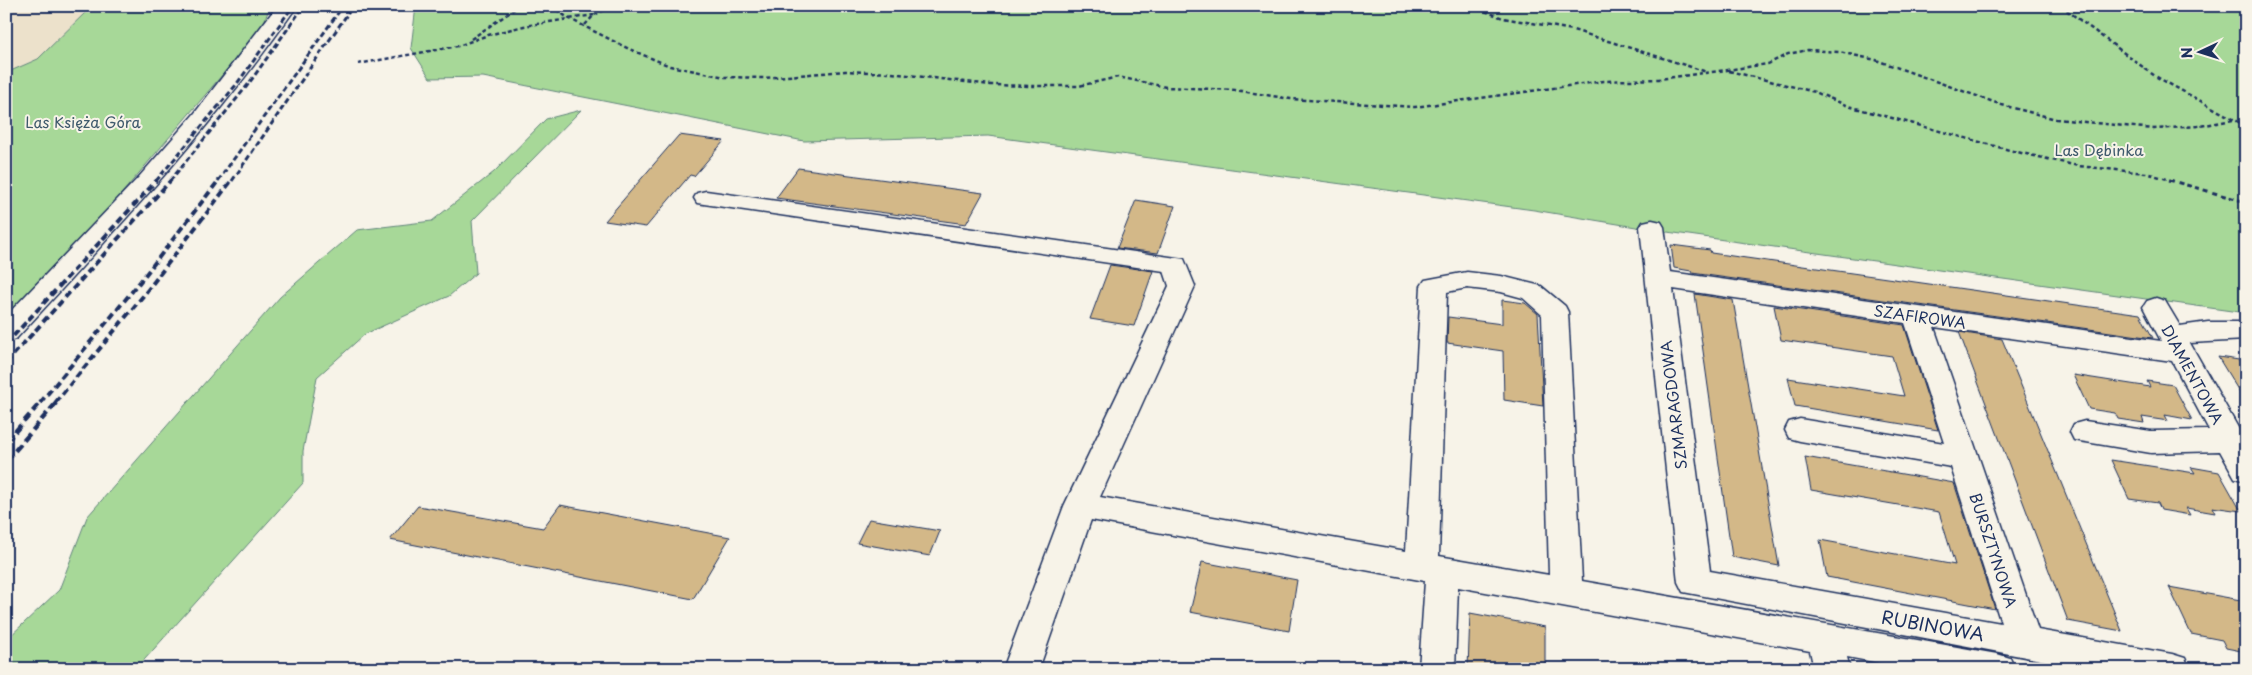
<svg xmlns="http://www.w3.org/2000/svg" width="2252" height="675" viewBox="0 0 2252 675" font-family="'Playpen Sans',sans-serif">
<rect width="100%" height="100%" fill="#f7f3e8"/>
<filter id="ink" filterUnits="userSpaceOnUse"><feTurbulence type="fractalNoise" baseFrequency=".02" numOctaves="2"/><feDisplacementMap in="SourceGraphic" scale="10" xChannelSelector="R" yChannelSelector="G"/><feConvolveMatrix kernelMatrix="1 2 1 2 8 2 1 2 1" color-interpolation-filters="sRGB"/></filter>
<g filter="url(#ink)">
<!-- built -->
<path fill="#ece1cb" d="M 6,6 L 92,6 L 38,59 L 6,73 Z"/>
<!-- green -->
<path fill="#a7d898" stroke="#61847b" d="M 92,6 L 270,6 L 262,28 L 28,304 L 6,322 L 6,73 L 38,59 Z
M 416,6 L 2246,6 L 2246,313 L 1660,231 L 1534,210 L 988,136 L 804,141 L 483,77 L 430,78 L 411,48 Z
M 581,110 L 472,221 L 476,273 L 449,296 L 365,334 L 317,377 L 303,451 L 303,483 L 136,669 L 6,669 L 6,640 L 59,590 L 87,517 L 280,297 L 357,230 L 432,221 L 494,172 L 546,119 Z"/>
<!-- building -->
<path fill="#d3b888" stroke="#1b2f5e" d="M 679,135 L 724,141 L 694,176 L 690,175 L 646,227 L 605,221 Z
M 798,168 L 983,193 L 966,224 L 776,198 Z
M 1136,200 L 1175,206 L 1158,253 L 1117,248 Z
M 1671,245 L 1710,250 L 1711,253 L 2140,314 L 2153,338 L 1692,273 L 1691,271 L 1674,268 Z
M 1110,265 L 1153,271 L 1134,326 L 1090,319 Z
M 1695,294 L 1733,300 L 1779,566 L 1732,557 Z
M 1502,300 L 1525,303 L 1538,314 L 1543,406 L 1504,400 L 1503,351 L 1447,343 L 1448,317 L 1502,324 Z
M 1774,306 L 1904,325 L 1938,430 L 1795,406 L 1788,378 L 1904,396 L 1892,356 L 1781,340 Z
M 1959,332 L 2002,339 L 2122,631 L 2068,621 Z
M 2218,357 L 2246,361 L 2246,403 Z
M 2073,375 L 2150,387 L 2147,381 L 2173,385 L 2192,420 L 2165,415 L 2168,421 L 2142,417 L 2144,423 L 2118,419 L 2115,413 L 2089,409 Z
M 1805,457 L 1954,483 L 1995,609 L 1827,577 L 1820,540 L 1955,565 L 1939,512 L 1811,490 Z
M 2111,460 L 2195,473 L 2191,467 L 2219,472 L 2241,511 L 2212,507 L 2215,513 L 2186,508 L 2190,515 L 2161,510 L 2158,503 L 2129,499 Z
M 560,505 L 730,537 L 693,599 L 390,540 L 418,506 L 543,528 Z
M 869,519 L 940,531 L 930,556 L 857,543 Z
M 1202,562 L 1297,580 L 1289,631 L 1190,612 Z
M 2169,587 L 2246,601 L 2246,652 L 2226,648 L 2222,640 L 2191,634 Z
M 1470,613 L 1545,627 L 1545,669 L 1468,669 Z"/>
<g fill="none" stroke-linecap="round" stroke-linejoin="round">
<defs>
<path id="minor" d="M 277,6 L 297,6 C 213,127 115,231 16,339 L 6,342 L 6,316 L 138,178 L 194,114 Z
M 706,191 L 1184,259 L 1195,286 L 1100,497 L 1406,551 L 1421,286 L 1425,280 L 1467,272 L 1501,276 L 1541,286 L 1565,306 L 1568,312 L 1582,581 L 1997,654 L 2010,658 L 2015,669 L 1911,669 L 1847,657 L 1850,669 L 1814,669 L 1810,651 L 1458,587 L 1455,669 L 1419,669 L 1425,581 L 1091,520 L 1039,669 L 1003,669 L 1064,506 L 1169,286 L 1164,271 L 697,203 L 694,198 L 697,193 ZM 1467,288 L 1501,292 L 1523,298 L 1542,315 L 1549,575 L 1439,556 L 1447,292 Z
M 1652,220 L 1661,222 L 1664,227 L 1670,272 L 2161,341 L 2143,307 L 2147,301 L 2156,298 L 2165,301 L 2180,326 L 2208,322 L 2246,322 L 2246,340 L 2190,343 L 2245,440 L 2246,481 L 2235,478 L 2220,451 L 2151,453 L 2074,440 L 2070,432 L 2074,424 L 2085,421 L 2151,431 L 2209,430 L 2172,361 L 1934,327 L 2038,630 L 2172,654 L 2185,658 L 2190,669 L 2088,669 L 1683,592 L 1678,582 L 1640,227 L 1643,222 ZM 1673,289 L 1905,323 L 1944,443 L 1800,419 L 1789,422 L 1785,430 L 1789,438 L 1800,441 L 1951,467 L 2001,623 L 1710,571 Z"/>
</defs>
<!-- minor casing -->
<use href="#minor" stroke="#1b2f5e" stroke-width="3"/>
<!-- path-far1 -->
<path stroke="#1b2f5e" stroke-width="2.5" stroke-dasharray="4 3" stroke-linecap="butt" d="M 551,6 L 568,18 L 629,49 L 670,66 L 725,77 L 764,78 L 845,71 L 891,73 L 991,85 L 1033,86 L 1079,86 L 1118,77 L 1166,87 L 1235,90 L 1291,99 L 1415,107 L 1604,81 L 1659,79 L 1727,70 L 1768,64 L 1788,54 L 1808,50 L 1839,52 L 1876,60 L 2002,105 L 2056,119 L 2154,129 L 2200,126 L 2233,120
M 1472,6 L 1503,18 L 1573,30 L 1707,72
M 2061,6 L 2155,76 L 2246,126
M 585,25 L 594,15 L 613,6
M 471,39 L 519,6
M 358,64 L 458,46 L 488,35 L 524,26 L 594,15
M 1729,71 L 1815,92 L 1848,106 L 2013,151 L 2078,166 L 2146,173 L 2174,181"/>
<!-- path -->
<path stroke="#1b2f5e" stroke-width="3" stroke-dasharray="5 4" stroke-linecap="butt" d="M 2169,180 L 2246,202"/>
<!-- minor -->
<use href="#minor" fill="#f7f3e8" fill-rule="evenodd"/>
<!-- rail-far2 -->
<path stroke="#1b2f5e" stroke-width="3" stroke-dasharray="5.5 3" stroke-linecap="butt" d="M 156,181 L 236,85 L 293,6
M 170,181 L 247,86 L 304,6
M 218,181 L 343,6
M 232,181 L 353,6"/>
<!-- rail-far1 -->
<path stroke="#1b2f5e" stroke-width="4" stroke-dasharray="7 4" stroke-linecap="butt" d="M 6,344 L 157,180
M 6,363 L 171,180
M 40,403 L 139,283 L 219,180
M 55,403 L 143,296 L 232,180"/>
<!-- rail -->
<path stroke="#1b2f5e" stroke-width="4.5" stroke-dasharray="9 4.5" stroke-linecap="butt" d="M 6,442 L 41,402
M 6,461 L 57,402"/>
</g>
</g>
<g text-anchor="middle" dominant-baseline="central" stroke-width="4" stroke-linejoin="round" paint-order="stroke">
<!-- park labels -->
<g font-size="15" fill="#3e596c" stroke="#f7f3e8">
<text x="83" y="121">Las Księża Góra</text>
<text x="2099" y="149">Las Dębinka</text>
</g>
<!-- street labels -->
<g font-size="15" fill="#1b2f5e" stroke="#f7f3e8">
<text transform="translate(1920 316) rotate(8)">SZAFIROWA</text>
<text transform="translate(2193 374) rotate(61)">DIAMENTOWA</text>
<text transform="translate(1673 405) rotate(-97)">SZMARAGDOWA</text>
<text transform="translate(1994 550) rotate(72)">BURSZTYNOWA</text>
</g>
<!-- near-street labels -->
<g font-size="18" fill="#1b2f5e" stroke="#f7f3e8">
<text transform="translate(1933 625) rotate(10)">RUBINOWA</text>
</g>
</g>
<!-- margin -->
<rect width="2252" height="675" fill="none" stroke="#f7f3e8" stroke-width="25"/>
<rect x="12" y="12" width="2227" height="650" fill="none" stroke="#1b2f5e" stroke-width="2" filter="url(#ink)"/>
<!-- north arrow -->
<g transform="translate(2200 52) rotate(266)" stroke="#f7f3e8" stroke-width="4" paint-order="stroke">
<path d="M0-4L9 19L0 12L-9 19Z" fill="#1b2f5e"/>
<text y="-8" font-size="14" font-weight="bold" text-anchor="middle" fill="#1b2f5e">N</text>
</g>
</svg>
